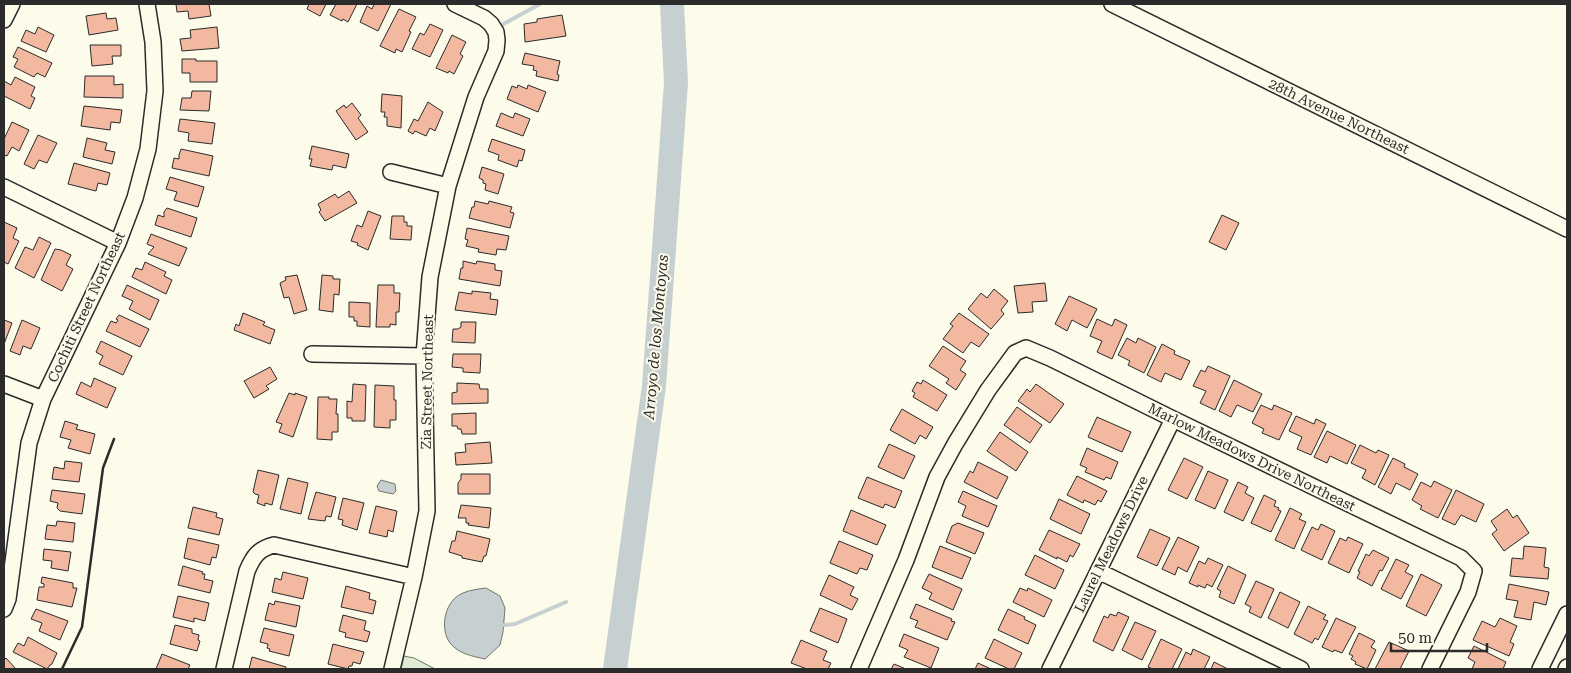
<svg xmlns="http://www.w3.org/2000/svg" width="1571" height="673" viewBox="0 0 1571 673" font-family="'Roboto Serif',serif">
<rect width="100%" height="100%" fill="#fdfbea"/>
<!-- green -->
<path fill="#deebd1" stroke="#74746e" d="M 404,656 L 414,658 L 435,669 L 401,669 Z"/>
<!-- water -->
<path fill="#c7d0d0" stroke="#74746e" d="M 381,480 L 395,484 L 396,491 L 393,494 L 379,491 L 377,486 Z
M 486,588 L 500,596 L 505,608 L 503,632 L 500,645 L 485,659 C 472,656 459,654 450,643 C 439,628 445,600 463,593 C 470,590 478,589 486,588 Z"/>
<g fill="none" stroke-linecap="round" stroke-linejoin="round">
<!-- stream -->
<path stroke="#c7d0d0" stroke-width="4" d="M 496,28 L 540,4
M 504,625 L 515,624 L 566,602"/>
<!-- river -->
<path stroke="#c7d0d0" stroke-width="24" d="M 615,669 L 654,386 L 676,83 L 672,4"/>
</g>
<!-- building -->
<path fill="#f2b8a0" stroke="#2b2b2b" d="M 176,4 L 209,4 L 211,16 L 189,19 L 188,11 L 177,12 Z
M 309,4 L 326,4 L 320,16 L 307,9 Z
M 336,4 L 357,4 L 348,22 L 343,19 L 342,21 L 330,15 Z
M 374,4 L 391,4 L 378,31 L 360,22 L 367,6 L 372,9 Z
M 399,9 L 416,17 L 409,31 L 411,32 L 402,52 L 396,49 L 395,53 L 380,46 Z
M 106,13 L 107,19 L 116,18 L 118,30 L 89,35 L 86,16 Z
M 562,15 L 566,36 L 525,42 L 524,24 L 537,22 L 537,19 Z
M 430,24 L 443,30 L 430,57 L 412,49 L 420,33 L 424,35 Z
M 38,27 L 54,35 L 46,52 L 21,41 L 26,30 L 35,34 Z
M 217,27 L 219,48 L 182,51 L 180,39 L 191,38 L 190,30 Z
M 452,35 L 466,42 L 460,54 L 463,56 L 454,74 L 449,71 L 448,73 L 436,68 Z
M 90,45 L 121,45 L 121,56 L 112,56 L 113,64 L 92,66 Z
M 18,47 L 52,63 L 45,77 L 37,73 L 34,77 L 14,67 L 18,59 L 13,57 Z
M 525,53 L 560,61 L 557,74 L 559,75 L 558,81 L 536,76 L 537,71 L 533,70 L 534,66 L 522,64 Z
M 182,59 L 196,59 L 196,61 L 217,61 L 217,82 L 190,82 L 190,73 L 182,73 Z
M 85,76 L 114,76 L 114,85 L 123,84 L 123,98 L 84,97 Z
M 15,77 L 35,87 L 31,96 L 35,98 L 30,109 L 4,96 L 4,81 L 11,85 Z
M 518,85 L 527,89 L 528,85 L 546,92 L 538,112 L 507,99 L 512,86 L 517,88 Z
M 192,91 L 211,91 L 209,111 L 180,110 L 182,98 L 191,98 Z
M 382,94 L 402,96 L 401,128 L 387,126 L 387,117 L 384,117 L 385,112 L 381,112 Z
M 428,102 L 443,112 L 435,131 L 430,128 L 426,136 L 415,131 L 413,134 L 408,131 L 414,119 L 418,121 Z
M 352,103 L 361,115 L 358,118 L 368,132 L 356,140 L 336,111 L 344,105 L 346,108 Z
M 84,106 L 122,110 L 120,123 L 111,122 L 110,130 L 81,126 Z
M 501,113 L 513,118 L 515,113 L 530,119 L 523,136 L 496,126 Z
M 180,119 L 215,123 L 212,144 L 188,141 L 189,133 L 178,131 Z
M 12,122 L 29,130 L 19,151 L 12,147 L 7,156 L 4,155 L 4,139 Z
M 38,135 L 57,143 L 47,163 L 39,160 L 34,169 L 24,164 Z
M 87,138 L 107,143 L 105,150 L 115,152 L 112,164 L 83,157 Z
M 492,139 L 525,150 L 522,161 L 519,160 L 517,167 L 498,160 L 499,155 L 488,151 Z
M 312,146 L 349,154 L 346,168 L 333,165 L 332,170 L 310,166 L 312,159 L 309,159 Z
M 181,149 L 213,156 L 209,176 L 172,168 L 174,158 L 179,159 L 179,155 Z
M 74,163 L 110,173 L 107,185 L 98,183 L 96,191 L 68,184 Z
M 482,167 L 504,174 L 498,194 L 485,190 L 486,184 L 483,183 L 483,180 L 479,178 Z
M 170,177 L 204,187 L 198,207 L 174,200 L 177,192 L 166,189 Z
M 349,191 L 357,203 L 325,221 L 319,212 L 321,210 L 318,204 L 335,194 L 338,198 Z
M 475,201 L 488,204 L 489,201 L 512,207 L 510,212 L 514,213 L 510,228 L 469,218 L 472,207 L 474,207 Z
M 167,208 L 197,218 L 191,237 L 155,225 L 158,215 L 164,217 L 164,212 Z
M 368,211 L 381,216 L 368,250 L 357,245 L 358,243 L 351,241 L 357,225 L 362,227 Z
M 1222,215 L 1239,223 L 1226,250 L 1209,242 Z
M 392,216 L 404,216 L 404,222 L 407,222 L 407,226 L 412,226 L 411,240 L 390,239 Z
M 4,222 L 17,228 L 13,238 L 19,241 L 8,264 L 4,262 Z
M 467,228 L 509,236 L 506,250 L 497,249 L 496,255 L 478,252 L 479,249 L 466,246 L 468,240 L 465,239 Z
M 151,234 L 187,248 L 179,266 L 148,254 L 154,247 L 147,244 Z
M 39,237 L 51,243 L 34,278 L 15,268 L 25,247 L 33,250 Z
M 55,249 L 61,250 L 71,255 L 66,265 L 73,269 L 62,291 L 41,280 Z
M 463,261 L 476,264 L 477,261 L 495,264 L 495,270 L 502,271 L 500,286 L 459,279 L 461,268 L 463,268 Z
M 145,262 L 166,272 L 164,276 L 172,280 L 166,294 L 132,277 L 136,268 L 142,270 Z
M 297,275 L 307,310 L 294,314 L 289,297 L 284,298 L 280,283 L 286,280 L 285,277 Z
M 322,275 L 333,276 L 333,279 L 340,279 L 339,295 L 334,294 L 333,312 L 319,310 Z
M 1045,283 L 1047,301 L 1032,302 L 1033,312 L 1018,313 L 1014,286 Z
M 127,285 L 159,300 L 150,320 L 129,309 L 133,301 L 122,296 Z
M 378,285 L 394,285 L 394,293 L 400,293 L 399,312 L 396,312 L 396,325 L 390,324 L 390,327 L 376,327 Z
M 994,289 L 1008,301 L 1001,310 L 1004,314 L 991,329 L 968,309 L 981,293 L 987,298 Z
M 472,291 L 491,293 L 490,299 L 498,300 L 496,315 L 455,310 L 459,292 L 472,294 Z
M 1069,296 L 1097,309 L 1087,328 L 1072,320 L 1067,331 L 1055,324 Z
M 349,302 L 370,303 L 370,327 L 357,326 L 357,321 L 354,321 L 354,317 L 349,317 Z
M 243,313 L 265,322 L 263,325 L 275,330 L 270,344 L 234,330 L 236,324 L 239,326 Z
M 959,313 L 989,334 L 979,347 L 971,342 L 963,353 L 943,339 L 953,326 L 950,324 Z
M 119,315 L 149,329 L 140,347 L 106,331 L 111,321 L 116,323 L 118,320 L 116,319 Z
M 1097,319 L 1112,326 L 1115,319 L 1127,325 L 1112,359 L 1097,352 L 1102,341 L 1090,336 Z
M 4,320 L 12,323 L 4,344 Z
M 22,320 L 40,328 L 31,349 L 23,346 L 20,355 L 10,351 Z
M 461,322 L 476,322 L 475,343 L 452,342 L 453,329 L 458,329 L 461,327 Z
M 1127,338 L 1136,343 L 1138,338 L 1156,347 L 1144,373 L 1128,365 L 1130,361 L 1118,355 Z
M 101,341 L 132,356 L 123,375 L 99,364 L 103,356 L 96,352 Z
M 1162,344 L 1175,351 L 1174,354 L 1190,361 L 1181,380 L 1165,373 L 1161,382 L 1147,375 Z
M 943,346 L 966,361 L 960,370 L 966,374 L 956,390 L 946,383 L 949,379 L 929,366 Z
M 453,354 L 481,354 L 480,373 L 463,372 L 463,368 L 452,367 Z
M 1208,366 L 1230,376 L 1215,410 L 1200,403 L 1206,391 L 1193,386 L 1201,370 L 1205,372 Z
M 270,367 L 277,379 L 266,386 L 269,389 L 254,398 L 244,381 Z
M 94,378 L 116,388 L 107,408 L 76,394 L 81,382 L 91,387 Z
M 923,380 L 947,395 L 937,411 L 913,397 L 915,393 L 912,391 L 917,382 L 921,384 Z
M 1234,380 L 1262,394 L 1253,412 L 1237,405 L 1231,417 L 1219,411 Z
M 457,383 L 479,384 L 480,389 L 488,389 L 488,403 L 452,404 L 452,393 L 457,392 Z
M 353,384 L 366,385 L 365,421 L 352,421 L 352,418 L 347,418 L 347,401 L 352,402 Z
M 1036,384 L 1064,404 L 1050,423 L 1018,401 L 1027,389 L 1030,392 Z
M 375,385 L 394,386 L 394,400 L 396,400 L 396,420 L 390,420 L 390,428 L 374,427 Z
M 289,393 L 295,395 L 295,393 L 307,397 L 293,437 L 279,432 L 282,424 L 276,422 Z
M 318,397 L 329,397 L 329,399 L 337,399 L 336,414 L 338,414 L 338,432 L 332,432 L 332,440 L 317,439 Z
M 1261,405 L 1272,410 L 1274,405 L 1292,413 L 1279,440 L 1262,433 L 1264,429 L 1252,423 Z
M 1017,407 L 1042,425 L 1030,443 L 1004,425 Z
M 902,409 L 933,427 L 926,439 L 920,435 L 915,444 L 890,430 Z
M 476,413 L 476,434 L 462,434 L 461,429 L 458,429 L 457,426 L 452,426 L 452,414 Z
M 1296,416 L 1314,424 L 1316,419 L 1326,424 L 1311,455 L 1297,449 L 1302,437 L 1289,431 Z
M 1097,417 L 1131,432 L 1122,452 L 1088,437 Z
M 65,421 L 78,425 L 76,429 L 95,434 L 90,454 L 68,448 L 71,440 L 60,437 Z
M 1327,431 L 1356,445 L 1347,464 L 1330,456 L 1327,463 L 1314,457 Z
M 1000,432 L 1028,452 L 1016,471 L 987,451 Z
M 490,442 L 492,463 L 456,465 L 455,453 L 466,452 L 465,444 Z
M 889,444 L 915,456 L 904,479 L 878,467 Z
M 1360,445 L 1376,453 L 1378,450 L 1389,455 L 1375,485 L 1362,478 L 1366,470 L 1351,463 Z
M 1087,448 L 1118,462 L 1111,479 L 1106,477 L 1104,480 L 1085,472 L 1087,468 L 1080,465 Z
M 1184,458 L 1203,467 L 1187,499 L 1168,490 Z
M 1393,458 L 1405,464 L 1404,467 L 1418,474 L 1410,490 L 1396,483 L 1391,494 L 1378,487 Z
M 65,461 L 82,463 L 79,482 L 52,479 L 54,467 L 64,469 Z
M 978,462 L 1008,477 L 997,499 L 964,482 L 970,471 L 973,473 Z
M 258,470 L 279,475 L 272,505 L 265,503 L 265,506 L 257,503 L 259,495 L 255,494 L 253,492 Z
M 1208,471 L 1228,480 L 1215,509 L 1195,500 Z
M 461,474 L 490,474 L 490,494 L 458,494 L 458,483 L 461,479 Z
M 1077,476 L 1107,491 L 1101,502 L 1098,500 L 1095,505 L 1084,500 L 1083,503 L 1067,495 Z
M 867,477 L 902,491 L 895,508 L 885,504 L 883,508 L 858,498 Z
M 288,478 L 308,483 L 301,514 L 280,509 Z
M 1434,481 L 1452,490 L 1438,518 L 1420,509 L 1422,506 L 1412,500 L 1421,482 L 1431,487 Z
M 1238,482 L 1248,487 L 1245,493 L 1254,498 L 1243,521 L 1224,512 Z
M 52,490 L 85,494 L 82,514 L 60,511 L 57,508 L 58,503 L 50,501 Z
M 1456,490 L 1484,504 L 1476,522 L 1461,515 L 1455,525 L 1442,519 Z
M 963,491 L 997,506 L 988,527 L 962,516 L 966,506 L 958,502 Z
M 316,492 L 336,497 L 331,517 L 326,516 L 325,521 L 308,519 Z
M 1264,495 L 1276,501 L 1274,506 L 1279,508 L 1278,510 L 1281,511 L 1271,532 L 1251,523 Z
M 343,498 L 364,503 L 357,530 L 342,525 L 343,520 L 338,519 Z
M 1059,499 L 1090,514 L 1081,534 L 1050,519 Z
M 461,505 L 491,508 L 489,528 L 468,525 L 469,523 L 466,523 L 466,518 L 458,518 Z
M 376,506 L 397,511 L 393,532 L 388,530 L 387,537 L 369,533 Z
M 193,507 L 217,513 L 216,517 L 223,519 L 219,535 L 188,528 Z
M 1290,508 L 1302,514 L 1299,519 L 1306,522 L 1294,549 L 1275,540 Z
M 1507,509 L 1513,518 L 1517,515 L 1529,533 L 1504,551 L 1492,534 L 1497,530 L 1491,521 Z
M 851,510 L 886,525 L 877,545 L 843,531 Z
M 57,521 L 75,523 L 73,542 L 45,539 L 47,525 L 56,526 Z
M 958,523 L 984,533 L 975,554 L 946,542 L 952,526 Z
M 1321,524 L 1335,531 L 1322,560 L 1301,550 L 1312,527 L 1318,530 Z
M 1150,529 L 1170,538 L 1157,566 L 1137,557 Z
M 1049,530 L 1080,544 L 1073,557 L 1070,555 L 1067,562 L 1057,557 L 1057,559 L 1039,550 Z
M 457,531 L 490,539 L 486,556 L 484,556 L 482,562 L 462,558 L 462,556 L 449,552 L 452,541 L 455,541 Z
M 1178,537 L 1199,547 L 1187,572 L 1178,567 L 1175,575 L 1162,569 Z
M 1348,537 L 1363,544 L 1349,573 L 1328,563 L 1340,538 L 1346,541 Z
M 188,538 L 219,545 L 216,558 L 212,557 L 210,565 L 184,558 Z
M 839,541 L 873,555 L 867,570 L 860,568 L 857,574 L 830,563 Z
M 940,546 L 971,558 L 962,579 L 932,567 Z
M 1524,546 L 1546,548 L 1544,567 L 1549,568 L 1548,579 L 1510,576 L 1512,558 L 1523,559 Z
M 44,549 L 71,552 L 68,571 L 51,568 L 52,561 L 43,560 Z
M 1373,550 L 1389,558 L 1382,571 L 1380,570 L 1372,586 L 1357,578 L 1360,572 L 1358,571 L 1366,554 L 1369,556 Z
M 1035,555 L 1064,570 L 1055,589 L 1025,575 Z
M 1208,558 L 1223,565 L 1212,587 L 1207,584 L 1205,588 L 1198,585 L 1198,587 L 1189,583 L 1199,561 L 1205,564 Z
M 1396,559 L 1409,565 L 1405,572 L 1413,576 L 1401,599 L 1381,589 Z
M 183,566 L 203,572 L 202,574 L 205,574 L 204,579 L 213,581 L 210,593 L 178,585 Z
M 1228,566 L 1246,575 L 1234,604 L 1219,597 L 1221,591 L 1217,589 Z
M 283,572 L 308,578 L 303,599 L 272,592 L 275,578 L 281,580 Z
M 929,574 L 962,589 L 953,610 L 929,599 L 932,593 L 922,588 Z
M 1421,574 L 1442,585 L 1426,616 L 1406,606 Z
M 829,575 L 854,587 L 850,595 L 858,599 L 852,610 L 820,595 Z
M 42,577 L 73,583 L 73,588 L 77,588 L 72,607 L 37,600 L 39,587 L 44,587 L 44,584 L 41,583 Z
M 1256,581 L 1274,589 L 1261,618 L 1249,612 L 1251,607 L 1245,604 Z
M 1509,584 L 1549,592 L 1546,605 L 1534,602 L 1531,620 L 1514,617 L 1518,601 L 1506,599 Z
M 346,586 L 370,593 L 369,599 L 376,601 L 373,614 L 341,607 Z
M 1020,588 L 1027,591 L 1028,588 L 1052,600 L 1044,617 L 1013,602 Z
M 1280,592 L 1300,602 L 1288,628 L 1268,618 Z
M 178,596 L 209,603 L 205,621 L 194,618 L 194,622 L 173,617 Z
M 275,601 L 300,606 L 296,627 L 265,620 L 269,603 L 274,605 Z
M 916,604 L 952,619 L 951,621 L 955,622 L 947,640 L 915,627 L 918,621 L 910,618 Z
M 1308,606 L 1326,615 L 1323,619 L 1328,621 L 1318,640 L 1315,638 L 1312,643 L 1294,634 Z
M 820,608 L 847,619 L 838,643 L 810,631 Z
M 36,609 L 68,621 L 60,640 L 39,631 L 42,623 L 31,619 Z
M 1008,609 L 1025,617 L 1024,619 L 1036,625 L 1028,644 L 998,630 Z
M 1118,612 L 1129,617 L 1113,651 L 1093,641 L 1104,616 L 1108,618 L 1110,614 L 1116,616 Z
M 343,615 L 366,621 L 364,630 L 370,632 L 367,642 L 345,637 L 346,633 L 339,631 Z
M 1336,618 L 1356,627 L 1342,653 L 1334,650 L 1333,652 L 1322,647 Z
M 1500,618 L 1517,626 L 1510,642 L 1514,644 L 1509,656 L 1473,640 L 1482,621 L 1495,627 Z
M 1135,622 L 1156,631 L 1142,660 L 1122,650 Z
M 175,625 L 192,629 L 192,633 L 199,635 L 198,640 L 200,641 L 197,651 L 170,644 Z
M 264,628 L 294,635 L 289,656 L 269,651 L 270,649 L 267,648 L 268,644 L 260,642 Z
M 1359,633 L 1375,641 L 1371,647 L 1376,650 L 1367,669 L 1355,664 L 1356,662 L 1351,659 L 1353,656 L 1349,654 Z
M 904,634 L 939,648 L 931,668 L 904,657 L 908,650 L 899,646 Z
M 28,637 L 57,653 L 52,664 L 50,665 L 47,669 L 13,652 L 18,643 L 24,646 Z
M 994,639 L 1022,653 L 1014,669 L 1009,669 L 985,658 Z
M 1161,639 L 1182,649 L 1172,669 L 1153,669 L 1148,667 Z
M 801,640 L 827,651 L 823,660 L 831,663 L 828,669 L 807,669 L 791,663 Z
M 1389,642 L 1409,651 L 1400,669 L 1375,669 Z
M 333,644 L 364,652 L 360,664 L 353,662 L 352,666 L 349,666 L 348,669 L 328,664 Z
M 1474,646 L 1506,662 L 1503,669 L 1472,669 L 1475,662 L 1468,658 Z
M 1193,649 L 1210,657 L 1204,669 L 1178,669 L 1186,652 L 1191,655 Z
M 162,654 L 190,665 L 188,669 L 156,669 Z
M 252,657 L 286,667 L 285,669 L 249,669 Z
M 6,658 L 16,669 L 4,669 L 4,660 Z
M 1214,662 L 1228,669 L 1211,669 Z
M 978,663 L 991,669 L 975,669 Z
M 894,664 L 906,669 L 891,669 Z"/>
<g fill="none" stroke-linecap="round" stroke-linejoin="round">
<defs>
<path id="minor" d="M 1112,4 L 1567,229
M 4,20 L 12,4
M 391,172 L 448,186
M 4,187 L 118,243
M 312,354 L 424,356
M 4,384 L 43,399
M 1098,571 L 1301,669
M 4,609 L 8,599 L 29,443 L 43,399 L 118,243 L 135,198 L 148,149 L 155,91 L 153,42 L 147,4
M 224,669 L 247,571 C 253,557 258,549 274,545 L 414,577
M 392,669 L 414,577 L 427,511 L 424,356 L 430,277 L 448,186 L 476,97 L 496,51 L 497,40 L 496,32 L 491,24 L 484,18 L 455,4
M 859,669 L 906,560 L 937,477 L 955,444 L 988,390 L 1015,353 L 1026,348 L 1050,358 L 1173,419 L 1461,558 L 1474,571 L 1468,592 L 1430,669
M 1050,669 L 1173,419
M 1540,669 L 1567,614
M 1566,669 L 1567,667"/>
</defs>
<!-- minor casing -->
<use href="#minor" stroke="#2b2b2b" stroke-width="18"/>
<!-- minor -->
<use href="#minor" stroke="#fdfbea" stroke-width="15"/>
<!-- wall -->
<path stroke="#2b2b2b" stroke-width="2.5" d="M 62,669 L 82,627 L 103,468 L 114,439"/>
</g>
<g text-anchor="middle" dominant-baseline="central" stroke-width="4" stroke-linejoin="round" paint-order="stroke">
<!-- street labels -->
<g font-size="14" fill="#2b2b2b" stroke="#fdfbea">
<text transform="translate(1339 116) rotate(26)">28th Avenue Northeast</text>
<text transform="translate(86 307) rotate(-65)">Cochiti Street Northeast</text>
<text transform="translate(427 382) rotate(-89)">Zia Street Northeast</text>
<text transform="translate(1252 457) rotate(26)">Marlow Meadows Drive Northeast</text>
<text transform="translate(1111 544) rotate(-64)">Laurel Meadows Drive</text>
</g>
<!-- water labels -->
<g font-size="15" font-style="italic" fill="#2b2b2b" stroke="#fdfbea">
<text transform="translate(656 337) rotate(-85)">Arroyo de los Montoyas</text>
</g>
</g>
<!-- border -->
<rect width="1571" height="673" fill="none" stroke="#2b2b2b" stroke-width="10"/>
<!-- scale -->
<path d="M1391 643v8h96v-8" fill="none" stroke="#2b2b2b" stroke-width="2.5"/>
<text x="1398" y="643" font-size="15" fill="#2b2b2b" stroke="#fdfbea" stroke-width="4" paint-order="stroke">50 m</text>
</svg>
